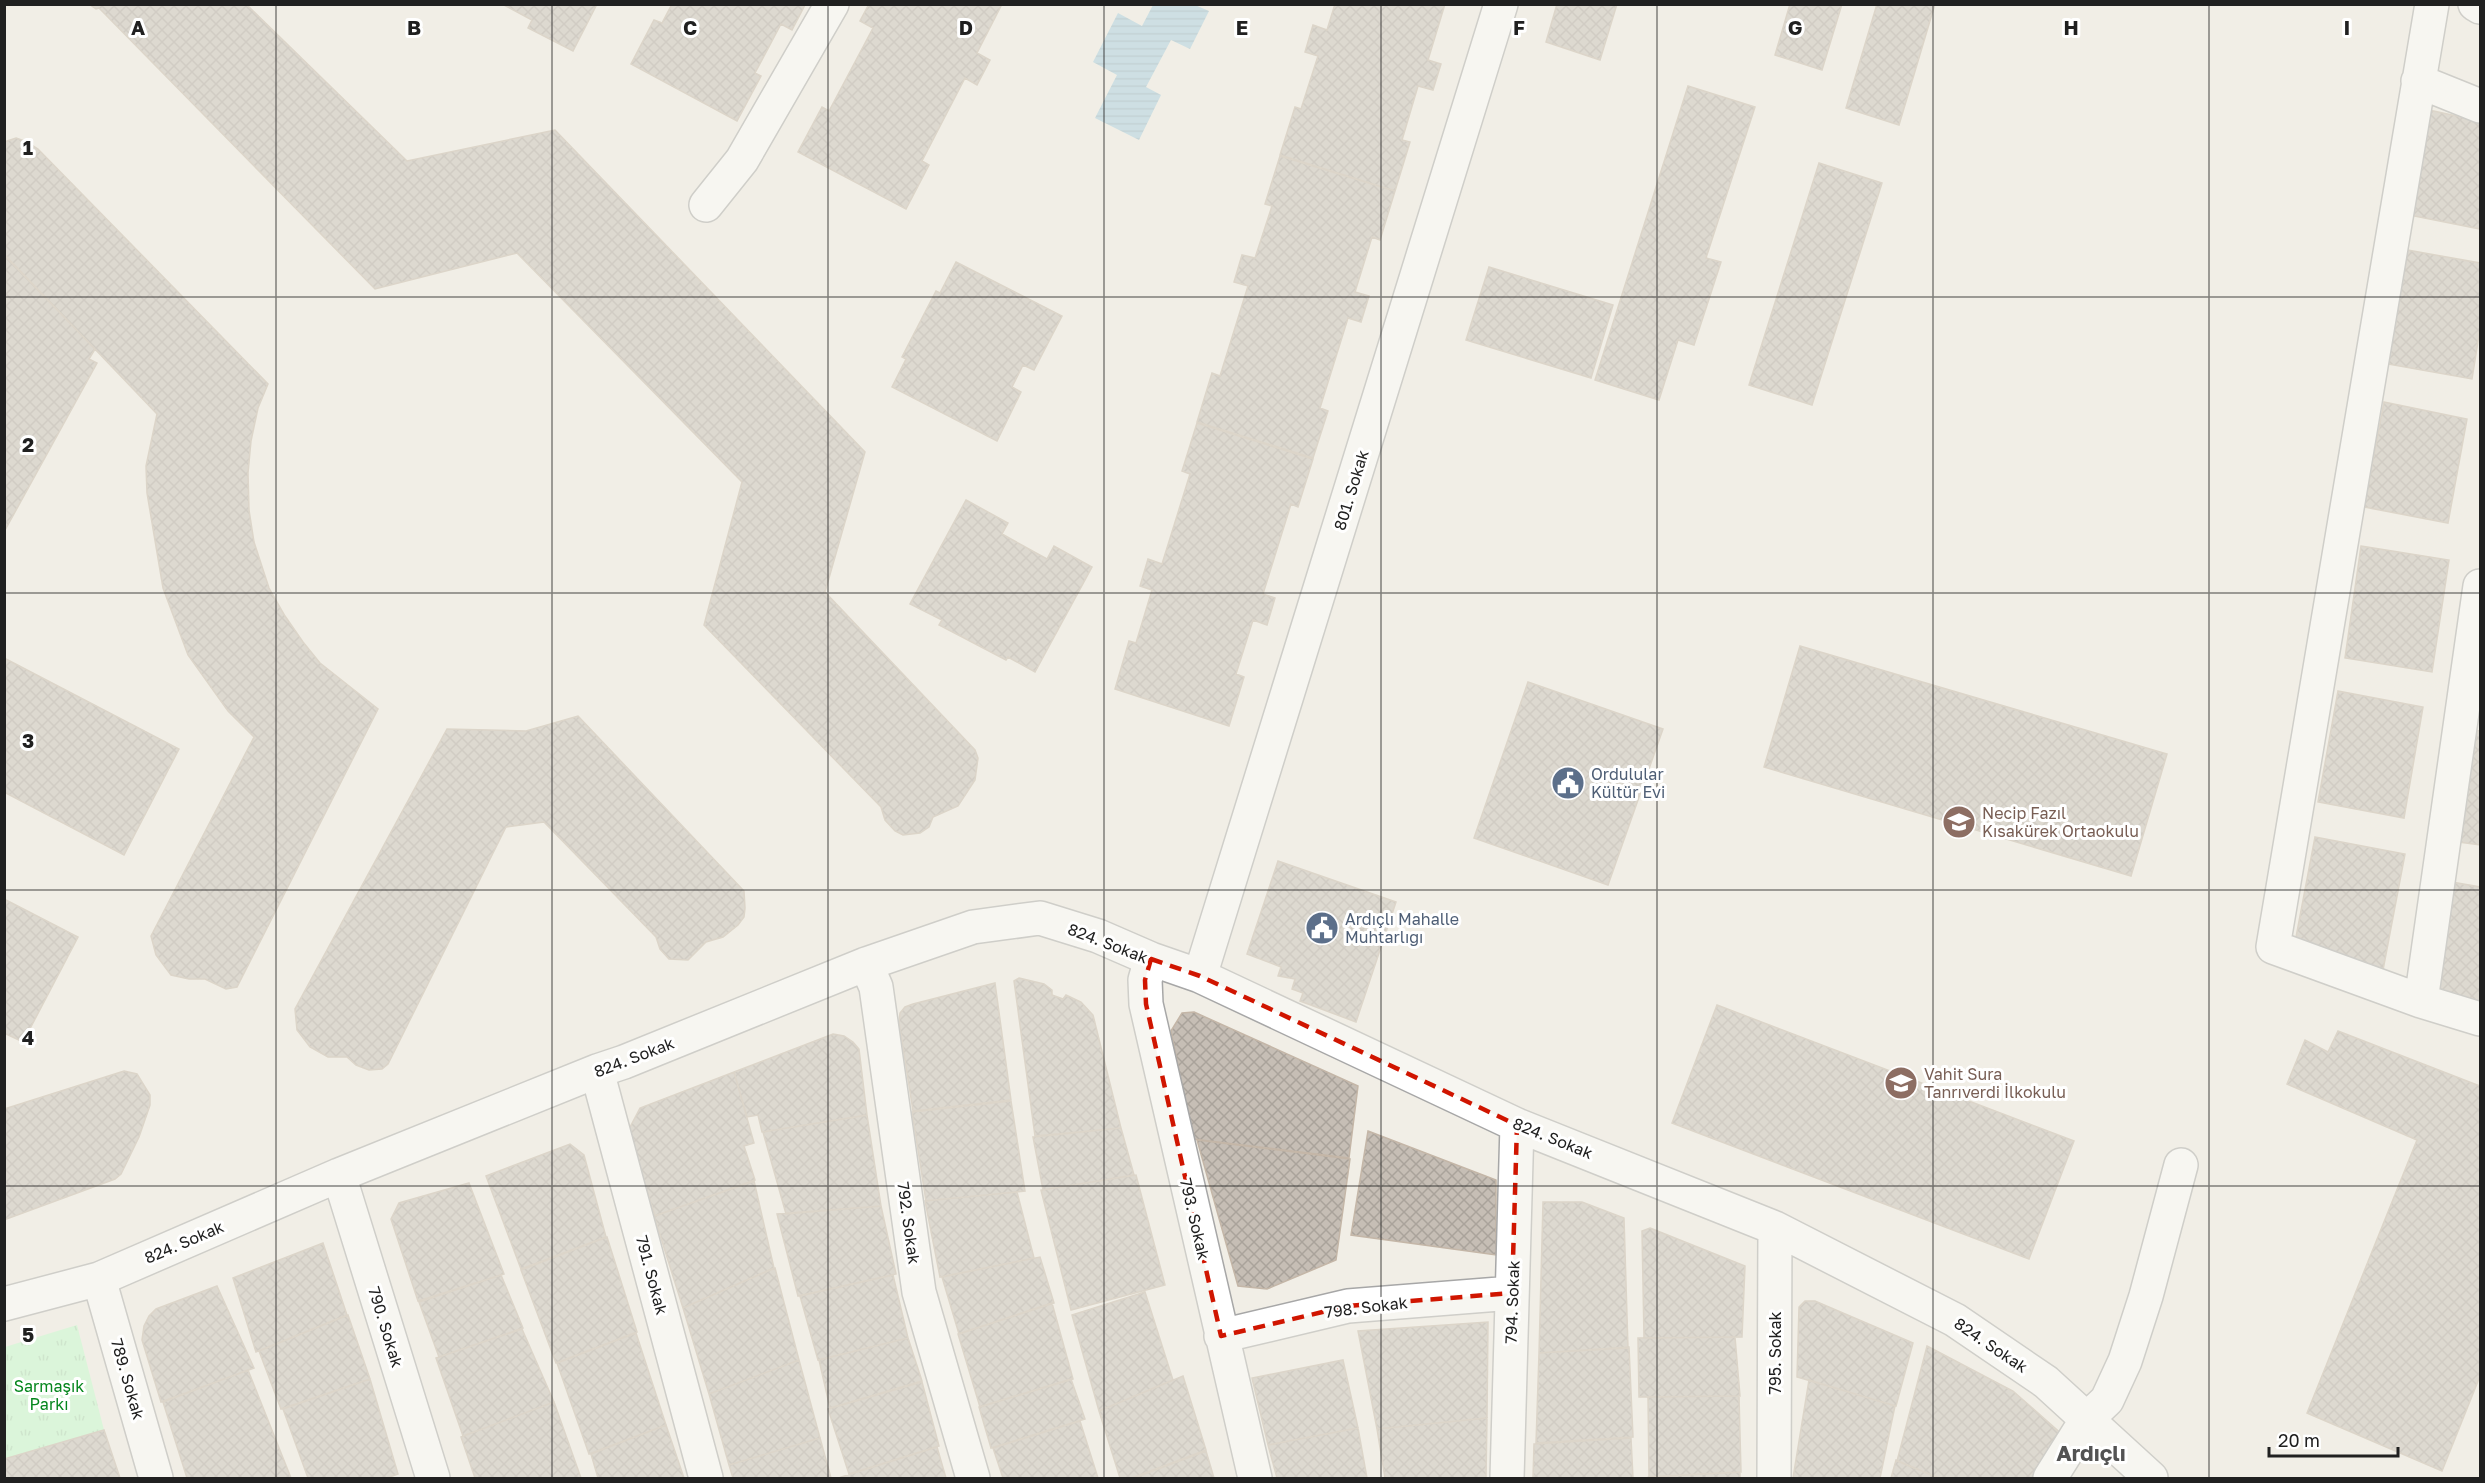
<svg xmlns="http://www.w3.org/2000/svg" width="2485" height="1483" viewBox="0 0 2485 1483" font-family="'Golos Text',sans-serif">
<defs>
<pattern id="park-tufts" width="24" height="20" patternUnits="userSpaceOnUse" patternTransform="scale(1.5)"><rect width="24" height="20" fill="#c1fdcc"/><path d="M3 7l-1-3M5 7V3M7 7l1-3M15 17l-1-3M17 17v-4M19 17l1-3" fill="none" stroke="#a6d9af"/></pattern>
<pattern id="water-rules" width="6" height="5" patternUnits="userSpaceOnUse" patternTransform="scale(1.5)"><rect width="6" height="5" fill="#a4cde1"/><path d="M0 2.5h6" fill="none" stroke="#8db0c1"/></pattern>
<pattern id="building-cross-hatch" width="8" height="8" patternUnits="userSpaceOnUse" patternTransform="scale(1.5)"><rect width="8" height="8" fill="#c6beb5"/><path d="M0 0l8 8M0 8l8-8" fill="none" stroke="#aaa39b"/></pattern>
</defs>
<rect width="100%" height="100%" fill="#f1eee6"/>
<!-- park -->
<path fill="url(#park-tufts)" d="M 77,1325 L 104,1430 L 5,1459 L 5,1347 Z"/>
<!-- water -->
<path fill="url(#water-rules)" d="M 1153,5 L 1195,5 L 1209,11 L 1190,49 L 1171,40 L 1146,87 L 1161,95 L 1139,140 L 1095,118 L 1117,75 L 1093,62 L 1118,13 L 1142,26 Z"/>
<!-- building -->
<path fill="url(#building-cross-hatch)" stroke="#c4b6a7" stroke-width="1.5" d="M 89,4 L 246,4 L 407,161 L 555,130 L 865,452 L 825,592 L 975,750 L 978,758 L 975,780 L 958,806 L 933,817 L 929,827 L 920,833 L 903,835 L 895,831 L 885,820 L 881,807 L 704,625 L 742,482 L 517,253 L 375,289 L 99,8 L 96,9 Z
M 502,4 L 597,4 L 573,51 L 528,28 L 532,20 Z
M 672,4 L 804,4 L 805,5 L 792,30 L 781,24 L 755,73 L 761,76 L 737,121 L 631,64 L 654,20 L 662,23 Z
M 869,4 L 1002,4 L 977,53 L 990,60 L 977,85 L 965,78 L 922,161 L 929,165 L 906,209 L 798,152 L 822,107 L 829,111 L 873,28 L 860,21 Z
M 1335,4 L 1445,4 L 1428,60 L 1441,64 L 1433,90 L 1418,86 L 1402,140 L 1410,142 L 1395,191 L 1280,155 L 1295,107 L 1301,109 L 1318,56 L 1305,52 L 1313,25 L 1327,30 Z
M 1557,4 L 1617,4 L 1600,60 L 1546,42 Z
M 1790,4 L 1842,4 L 1822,70 L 1775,55 Z
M 1877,4 L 1935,4 L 1899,125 L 1846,108 Z
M 1688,86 L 1755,107 L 1706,258 L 1721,262 L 1694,345 L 1678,340 L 1659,400 L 1595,380 Z
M 2429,110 L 2480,121 L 2480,229 L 2409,215 Z
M 16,138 L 27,142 L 38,149 L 268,384 L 258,408 L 251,441 L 248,473 L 249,510 L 254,542 L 269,588 L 285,616 L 303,642 L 320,663 L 378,709 L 237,987 L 226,989 L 205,979 L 189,979 L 171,975 L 156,955 L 151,936 L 254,737 L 228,711 L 188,655 L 163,588 L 147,493 L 146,466 L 157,414 L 4,254 L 4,142 Z
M 1280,156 L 1395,191 L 1380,240 L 1372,237 L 1355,292 L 1369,296 L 1361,322 L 1348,318 L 1320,408 L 1328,411 L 1313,458 L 1197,422 L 1212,373 L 1220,376 L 1248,286 L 1234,282 L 1242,255 L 1255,258 L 1272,206 L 1265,204 Z
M 1819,163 L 1882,183 L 1812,405 L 1749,385 Z
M 2402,249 L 2480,263 L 2480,329 L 2472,379 L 2382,363 Z
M 4,255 L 95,349 L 89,359 L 97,363 L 4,532 Z
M 956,262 L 1062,316 L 1034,370 L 1023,365 L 1012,387 L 1021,392 L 997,441 L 892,387 L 906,359 L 902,357 L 936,291 L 940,293 Z
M 1489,267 L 1613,305 L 1591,378 L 1466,340 Z
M 2384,402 L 2467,419 L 2448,523 L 2364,507 Z
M 1197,423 L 1313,459 L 1298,507 L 1291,504 L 1263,594 L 1275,598 L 1267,625 L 1253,620 L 1236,674 L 1244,677 L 1229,726 L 1115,689 L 1129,641 L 1136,643 L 1152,590 L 1140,586 L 1148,559 L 1162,564 L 1190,474 L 1182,471 Z
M 966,500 L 1008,523 L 1002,534 L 1047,559 L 1054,546 L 1092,567 L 1035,672 L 1008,657 L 1006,660 L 939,625 L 942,620 L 910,604 Z
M 2361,546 L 2449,560 L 2432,672 L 2345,658 Z
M 1800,646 L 2167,754 L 2131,876 L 1764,767 Z
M 4,658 L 179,749 L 124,855 L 4,792 Z
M 1528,682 L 1663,729 L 1608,885 L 1474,838 Z
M 2338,691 L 2423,707 L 2404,818 L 2318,802 Z
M 578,716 L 744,891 L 745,908 L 744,917 L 738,925 L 723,937 L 706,942 L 688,960 L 669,959 L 660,949 L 656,937 L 544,822 L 506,827 L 388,1064 L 382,1069 L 369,1070 L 356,1065 L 347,1057 L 328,1057 L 310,1047 L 297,1030 L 295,1009 L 447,729 L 526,731 Z
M 2475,730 L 2480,731 L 2480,845 L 2459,842 Z
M 2315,837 L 2405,854 L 2383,970 L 2293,953 Z
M 1278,861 L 1396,902 L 1356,1022 L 1300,1001 L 1303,993 L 1292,989 L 1295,979 L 1278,976 L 1281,967 L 1247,954 Z
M 2452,882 L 2480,887 L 2480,1006 L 2431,997 Z
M 4,899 L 78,937 L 23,1042 L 4,1033 Z
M 1019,978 L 1044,984 L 1052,990 L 1052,995 L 1063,999 L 1066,995 L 1081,1002 L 1093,1015 L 1121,1128 L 1035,1136 L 1014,981 Z
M 995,983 L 1011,1100 L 913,1111 L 899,1022 L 900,1013 L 905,1007 L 913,1004 Z
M 1717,1005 L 2074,1141 L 2029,1259 L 1672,1123 Z
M 1194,1012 L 1358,1086 L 1349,1158 L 1193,1139 L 1171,1031 L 1182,1013 Z
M 2338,1031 L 2480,1086 L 2480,1376 L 2442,1471 L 2307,1413 L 2417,1140 L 2287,1084 L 2305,1040 L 2328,1052 Z
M 833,1034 L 844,1036 L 853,1042 L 859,1049 L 867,1115 L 762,1132 L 758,1115 L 747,1117 L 734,1072 Z
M 124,1071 L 137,1074 L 150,1095 L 150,1105 L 139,1137 L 121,1174 L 115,1179 L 4,1220 L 4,1109 Z
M 734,1072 L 754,1143 L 744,1146 L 755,1180 L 655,1216 L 628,1131 L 640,1108 Z
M 1011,1101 L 1025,1191 L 926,1201 L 912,1112 Z
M 867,1115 L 881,1206 L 786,1214 L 763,1132 Z
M 1121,1128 L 1134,1175 L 1043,1190 L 1033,1137 Z
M 1368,1131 L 1496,1180 L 1496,1255 L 1351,1235 Z
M 1197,1140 L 1350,1159 L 1336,1260 L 1267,1289 L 1238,1286 Z
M 570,1144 L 584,1155 L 606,1237 L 521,1269 L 486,1176 Z
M 1136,1175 L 1165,1285 L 1071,1310 L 1041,1190 Z
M 754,1181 L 774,1268 L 683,1308 L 654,1216 Z
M 469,1183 L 504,1274 L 418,1301 L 391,1219 L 399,1203 Z
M 1017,1192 L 1034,1258 L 940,1277 L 925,1201 Z
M 1543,1202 L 1582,1202 L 1624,1218 L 1628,1348 L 1539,1353 Z
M 881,1206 L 896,1274 L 798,1296 L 777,1214 Z
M 1650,1228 L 1745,1266 L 1742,1337 L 1644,1338 L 1642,1231 Z
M 607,1237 L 637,1332 L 556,1363 L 521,1270 Z
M 323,1243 L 347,1315 L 256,1352 L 233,1278 Z
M 1040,1257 L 1054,1303 L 959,1334 L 942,1277 Z
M 775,1268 L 799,1360 L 709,1394 L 683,1308 Z
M 501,1275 L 523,1328 L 439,1357 L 419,1302 Z
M 893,1275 L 908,1338 L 818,1360 L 800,1296 Z
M 217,1286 L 254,1368 L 161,1402 L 142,1340 L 144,1326 L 149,1316 L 156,1309 Z
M 1145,1292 L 1173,1380 L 1099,1411 L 1072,1315 Z
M 1805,1301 L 1815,1301 L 1913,1343 L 1896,1406 L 1797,1377 L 1799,1307 Z
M 1052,1303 L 1073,1379 L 980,1407 L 958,1334 Z
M 348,1315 L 370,1379 L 281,1409 L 259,1351 Z
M 1488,1322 L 1487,1418 L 1377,1429 L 1358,1331 Z
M 522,1329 L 554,1402 L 463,1436 L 436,1358 Z
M 636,1333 L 666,1425 L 589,1454 L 557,1363 Z
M 1735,1337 L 1740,1396 L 1639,1397 L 1638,1338 Z
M 908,1338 L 922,1381 L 830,1408 L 819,1360 Z
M 1927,1346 L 2013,1391 L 2065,1437 L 2039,1478 L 1939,1478 L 1897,1461 Z
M 1629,1347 L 1633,1437 L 1536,1443 L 1539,1353 Z
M 799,1360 L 820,1438 L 729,1465 L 709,1394 Z
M 1343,1360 L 1358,1428 L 1268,1445 L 1252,1378 Z
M 248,1370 L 291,1478 L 187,1478 L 163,1402 Z
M 1183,1376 L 1206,1450 L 1132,1478 L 1120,1478 L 1099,1411 Z
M 370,1379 L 398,1474 L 387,1478 L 308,1478 L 283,1409 Z
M 1071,1379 L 1085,1419 L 991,1448 L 979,1407 Z
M 1809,1380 L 1895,1406 L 1880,1478 L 1793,1478 Z
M 922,1382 L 939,1446 L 849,1474 L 828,1409 Z
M 1739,1396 L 1741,1472 L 1649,1477 L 1648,1397 Z
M 554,1402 L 581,1478 L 475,1478 L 461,1437 Z
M 1487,1418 L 1486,1478 L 1385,1478 L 1377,1429 Z
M 1080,1421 L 1098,1478 L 1003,1478 L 993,1448 Z
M 666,1425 L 684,1478 L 598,1478 L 591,1454 Z
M 1358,1428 L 1367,1478 L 1277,1478 L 1268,1445 Z
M 104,1430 L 120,1478 L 4,1478 L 4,1459 Z
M 820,1438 L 831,1478 L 733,1478 L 729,1465 Z
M 1631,1438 L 1633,1478 L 1533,1478 L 1534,1444 Z
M 937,1447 L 946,1478 L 842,1478 L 841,1477 Z
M 1206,1451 L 1214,1478 L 1134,1478 Z
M 1896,1460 L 1938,1478 L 1891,1478 Z
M 1740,1472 L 1740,1478 L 1650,1478 L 1649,1477 Z"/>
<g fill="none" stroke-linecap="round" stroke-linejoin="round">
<defs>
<path id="minor" d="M 2432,4 L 2273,947 L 2421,1001 L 2480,1019
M 2475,4 L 2480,7
M 2418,81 L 2480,106
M 706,205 L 742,160 L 832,4
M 1151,959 L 1145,980 L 1146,1004 L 1255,1478
M 866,964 L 876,987 L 919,1292 L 973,1478
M 1200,976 L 1501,4
M 2421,1001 L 2480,586
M 597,1071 L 706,1478
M 339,1175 L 433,1478
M 99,1279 L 156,1478
M 4,1304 L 99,1279 L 339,1175 L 597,1071 L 624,1062 L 866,964 L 973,927 L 1040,918 L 1098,936 L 1151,959 L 1200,976 L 1517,1125 L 1775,1228 L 1955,1320 L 2046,1382 L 2151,1478
M 1221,1336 L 1348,1306 L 1512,1293
M 1507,1478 L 1517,1125
M 1774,1478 L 1775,1228
M 2050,1478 L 2087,1419 L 2107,1400 L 2125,1361 L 2146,1296 L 2181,1165"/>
</defs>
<!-- minor casing -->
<use href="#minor" stroke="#a7a7a7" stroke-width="36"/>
<!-- minor -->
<use href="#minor" stroke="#fff" stroke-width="33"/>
</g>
<!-- marked area -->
<path d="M0 0H2485V1483H0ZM 1151,959 L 1200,976 L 1517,1125 L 1512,1293 L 1348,1306 L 1221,1336 L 1146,1004 L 1145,980 Z" fill="#f1eee6" fill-opacity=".55" fill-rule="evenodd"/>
<path fill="none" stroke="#d01500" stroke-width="4.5" stroke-dasharray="12 8" stroke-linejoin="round" d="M 1151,959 L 1200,976 L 1517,1125 L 1512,1293 L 1348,1306 L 1221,1336 L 1146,1004 L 1145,980 Z"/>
<!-- grid -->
<path fill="none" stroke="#202020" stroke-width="1.5" stroke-opacity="0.55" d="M 276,4 L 276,1478M 552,4 L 552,1478M 828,4 L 828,1478M 1104,4 L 1104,1478M 1381,4 L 1381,1478M 1657,4 L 1657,1478M 1933,4 L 1933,1478M 2209,4 L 2209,1478M 4,297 L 2480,297M 4,593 L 2480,593M 4,890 L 2480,890M 4,1186 L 2480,1186"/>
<!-- icons -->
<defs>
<symbol id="civic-disc" viewBox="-11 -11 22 22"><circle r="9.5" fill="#5c6f8a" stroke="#fff"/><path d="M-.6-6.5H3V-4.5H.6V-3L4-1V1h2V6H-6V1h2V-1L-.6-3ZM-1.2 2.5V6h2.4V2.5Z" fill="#fff"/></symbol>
<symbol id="school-disc" viewBox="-11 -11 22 22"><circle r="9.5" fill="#8d6e63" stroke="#fff"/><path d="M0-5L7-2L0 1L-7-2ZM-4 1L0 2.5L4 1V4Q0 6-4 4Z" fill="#fff"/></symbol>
</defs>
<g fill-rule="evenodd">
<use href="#civic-disc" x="1549" y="764" width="38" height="38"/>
<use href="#school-disc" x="1940" y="803" width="38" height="38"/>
<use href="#civic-disc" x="1303" y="909" width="38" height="38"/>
<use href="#school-disc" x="1882" y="1064" width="38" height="38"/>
</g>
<g text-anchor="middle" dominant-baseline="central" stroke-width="6" stroke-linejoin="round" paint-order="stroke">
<!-- street labels -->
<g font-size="16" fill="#202020" stroke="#fff">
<text transform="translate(1351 490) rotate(-73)">801. Sokak</text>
<text transform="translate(1108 943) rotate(21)">824. Sokak</text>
<text transform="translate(634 1057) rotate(-21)">824. Sokak</text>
<text transform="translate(1553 1138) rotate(22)">824. Sokak</text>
<text transform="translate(1195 1219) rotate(77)">793. Sokak</text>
<text transform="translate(909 1223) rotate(82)">792. Sokak</text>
<text transform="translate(184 1242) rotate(-23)">824. Sokak</text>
<text transform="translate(652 1275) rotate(75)">791. Sokak</text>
<text transform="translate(1512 1302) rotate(-88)">794. Sokak</text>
<text transform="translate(1366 1307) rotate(-7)">798. Sokak</text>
<text transform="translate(386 1327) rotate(73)">790. Sokak</text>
<text transform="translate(1991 1345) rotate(34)">824. Sokak</text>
<text transform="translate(1775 1353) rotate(-90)">795. Sokak</text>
<text transform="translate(128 1379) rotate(74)">789. Sokak</text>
</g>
<!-- service labels -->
<g font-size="16" fill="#4e5e75" stroke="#fff" text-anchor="start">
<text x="1591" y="774">Ordulular<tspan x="1591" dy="18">Kültür Evi</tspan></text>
<text x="1345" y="919">Ardıçlı Mahalle<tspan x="1345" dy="18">Muhtarlığı</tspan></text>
</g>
<!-- education labels -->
<g font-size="16" fill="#785e54" stroke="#fff" text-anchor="start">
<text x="1982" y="813">Necip Fazıl<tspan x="1982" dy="18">Kısakürek Ortaokulu</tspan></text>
<text x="1924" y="1074">Vahit Sura<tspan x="1924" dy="18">Tanrıverdi İlkokulu</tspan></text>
</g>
<!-- park labels -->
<g font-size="16" fill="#05861d" stroke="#fff">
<text x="49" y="1386">Sarmaşık<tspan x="49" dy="18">Parkı</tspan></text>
</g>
<!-- district labels -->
<g font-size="22" font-weight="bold" fill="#535353" stroke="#fff">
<text x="2091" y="1452">Ardıçlı</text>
</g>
</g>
<g font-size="20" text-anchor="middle" font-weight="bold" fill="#202020" stroke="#fff" stroke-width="6" stroke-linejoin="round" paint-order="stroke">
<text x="138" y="35">A</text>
<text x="414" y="35">B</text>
<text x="690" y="35">C</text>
<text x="966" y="35">D</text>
<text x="1242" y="35">E</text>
<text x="1519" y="35">F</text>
<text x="1795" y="35">G</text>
<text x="2071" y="35">H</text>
<text x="2347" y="35">I</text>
<text x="28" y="155">1</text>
<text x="28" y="452">2</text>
<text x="28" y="748">3</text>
<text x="28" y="1045">4</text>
<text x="28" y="1342">5</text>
</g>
<!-- border -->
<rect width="2485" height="1483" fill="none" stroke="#202020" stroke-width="12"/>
<!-- scale -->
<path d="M2269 1447v9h129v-9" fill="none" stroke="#202020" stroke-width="3"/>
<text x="2278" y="1447" font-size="18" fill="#202020" stroke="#ffffff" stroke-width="4.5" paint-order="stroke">20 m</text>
</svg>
